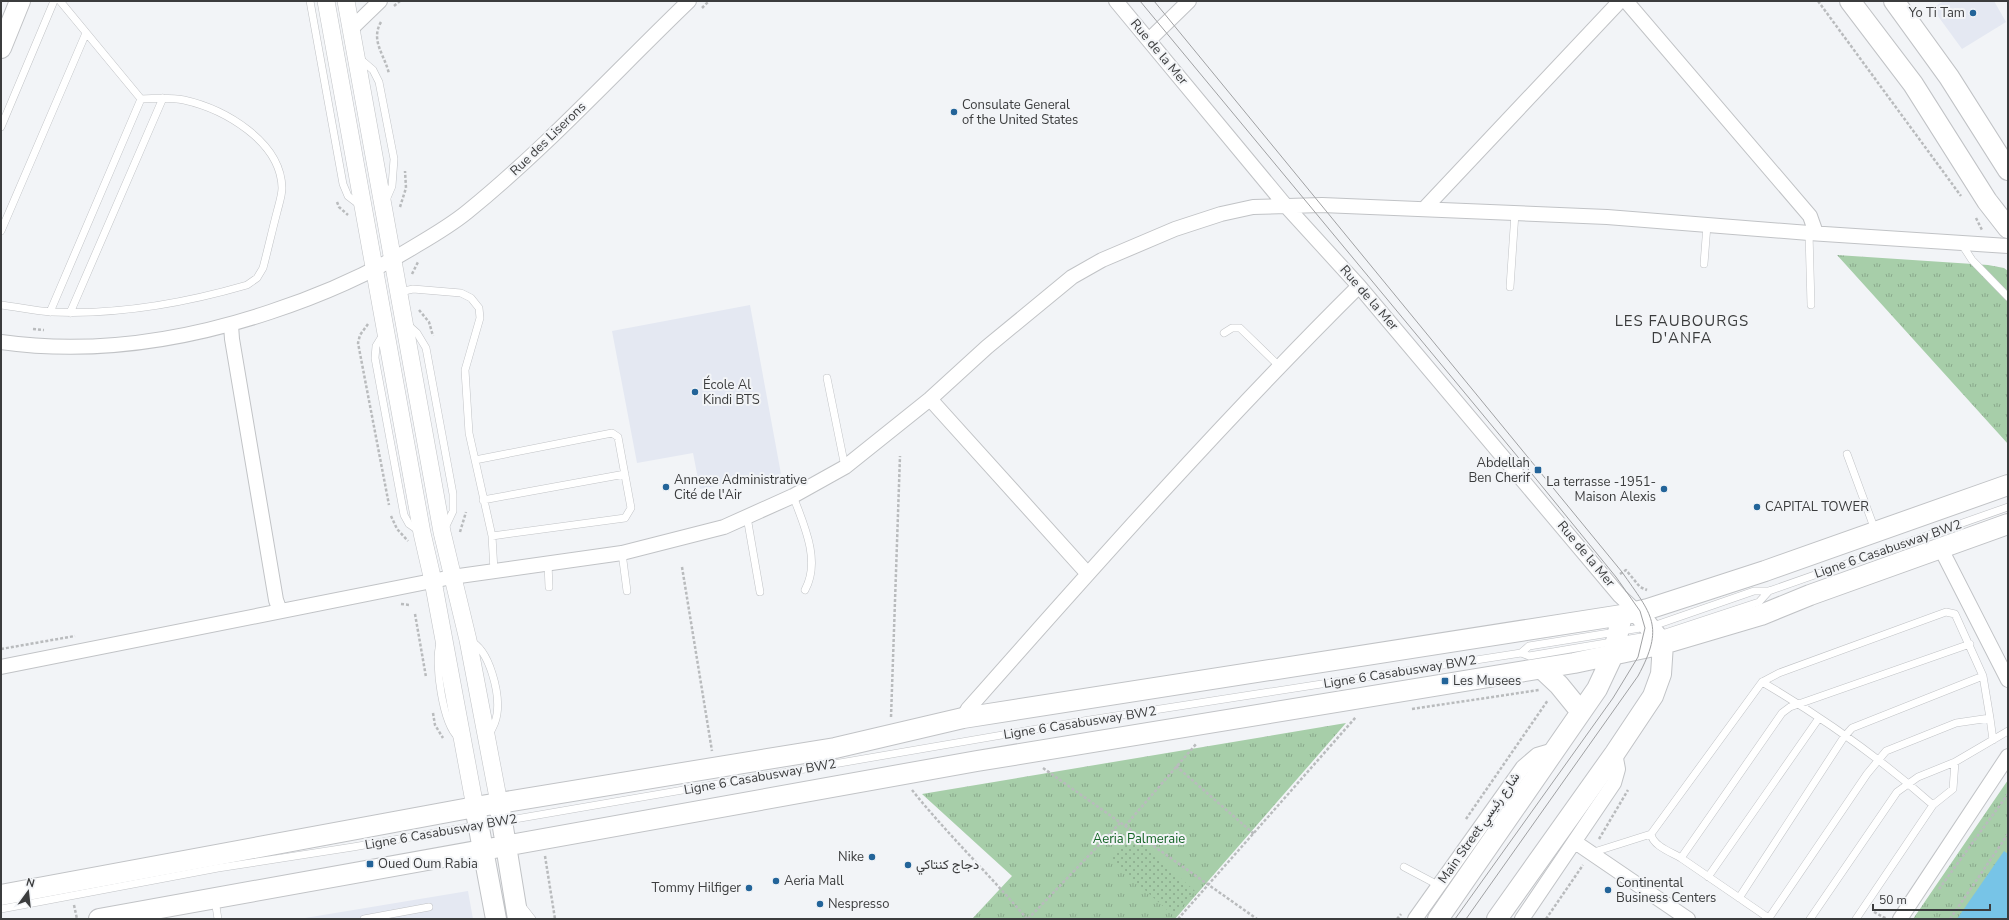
<svg xmlns="http://www.w3.org/2000/svg" width="2009" height="920" viewBox="0 0 2009 920" font-family="'Nunito Sans',Vazirmatn,sans-serif">
<defs>
<pattern id="grass-tufts" width="24" height="20" patternUnits="userSpaceOnUse"><rect width="24" height="20" fill="#a7cea9"/><path d="M3 7l-1-3M5 7V3M7 7l1-3M15 17l-1-3M17 17v-4M19 17l1-3" fill="none" stroke="#89a88b"/></pattern>
<pattern id="garden-dots" width="8" height="8" patternUnits="userSpaceOnUse"><rect width="8" height="8" fill="#a7cea9"/><path d="M2 2h.1M6 6h.1" fill="none" stroke="#89a88b" stroke-width="1.8" stroke-linecap="round"/></pattern>
</defs>
<rect width="100%" height="100%" fill="#f2f4f7"/>
<!-- built -->
<path fill="#e4e8f2" d="M 1944,1 L 1994,1 L 2006,22 L 1962,49 L 1932,8 Z
M 750,305 L 781,474 L 700,489 L 693,453 L 637,463 L 612,331 Z
M 468,891 L 473,919 L 299,919 Z"/>
<!-- grass -->
<path fill="url(#grass-tufts)" d="M 1837,255 L 1988,265 L 2004,268 L 2008,271 L 2008,444 Z
M 1346,723 L 1175,919 L 972,919 L 1012,876 L 922,794 Z
M 2008,780 L 2008,919 L 1913,919 Z"/>
<!-- garden -->
<path fill="url(#garden-dots)" d="M 1133,836 L 1195,891 L 1174,916 L 1110,859 Z"/>
<!-- water -->
<path fill="#77c4e7" d="M 2004,851 L 2008,854 L 2008,919 L 1957,919 Z"/>
<g fill="none" stroke-linecap="round" stroke-linejoin="round">
<defs>
<path id="service" d="M 310,1 L 343,184 L 348,196 L 361,206
M 359,58 L 373,70 L 379,82 L 394,159 L 392,186 L 386,200
M 1,127 L 54,1
M 1,231 L 86,33
M 1809,233 L 1811,305
M 1961,243 L 1972,260 L 2008,297
M 1704,264 L 1707,225
M 1510,287 L 1515,213
M 400,292 L 413,289 L 461,293 L 471,298 L 479,308 L 480,318 L 465,370 L 469,433 L 492,536
M 1,305 C 18,307 35,311 52,312 C 118,315 185,303 247,285 L 257,278 L 263,268 C 268,249 272,231 277,212 C 279,204 282,195 282,188 C 281,141 224,109 184,100 C 170,97 155,98 141,99 L 60,1
M 50,312 L 141,99
M 70,313 L 163,98
M 407,324 L 417,333 L 426,348 L 453,494 L 453,511 L 445,528
M 384,333 L 376,346 L 375,358 L 404,515 L 409,524 L 419,531
M 1224,333 L 1232,328 L 1240,328 L 1279,366
M 827,378 L 845,467
M 1847,454 L 1875,530
M 475,460 L 612,433 L 618,437 L 631,508 L 625,518 L 492,536 L 494,571
M 793,496 C 804,525 821,561 805,590
M 483,500 L 625,474
M 747,517 L 760,592
M 622,553 L 627,591
M 548,564 L 549,587
M 470,641 C 490,650 500,694 497,714 C 496,721 493,728 489,734
M 440,644 C 434,663 443,724 458,737
M 1970,644 L 1790,707 L 1782,713 L 1681,858 C 1671,852 1653,846 1651,834 L 1762,682 L 1779,673 L 1946,612 L 1955,614 L 1983,676 L 1990,718
M 1521,653 L 1529,646 L 1653,626 L 1754,591 L 1769,591 L 2008,507
M 1762,682 C 1822,717 1881,759 1933,805
M 1591,853 L 1651,834
M 1681,858 L 1770,919
M 1404,867 L 1438,885
M 1708,877 L 1819,718
M 1739,898 L 1844,737 L 1852,728 L 1983,676
M 215,900 L 218,919
M 521,905 L 532,919
M 1,909 L 218,868 L 353,847 L 1083,721 L 1521,653 L 1529,656 L 1665,633 L 1759,602 L 1769,591
M 1769,918 L 1867,774 L 1886,751 L 1956,723 L 1990,718 L 1993,740
M 364,919 L 429,907
M 1810,919 L 1897,792 L 1918,777 L 1955,762 L 2008,731
M 1856,919 L 1933,805 L 1953,789 L 1955,762"/>
<path id="minor" d="M 1116,1 L 1286,206 L 1359,286 L 1620,596 L 1637,612
M 1626,1 L 1810,216 L 1816,233
M 351,29 L 380,1
M 1149,40 L 1189,1
M 1424,209 L 1620,1
M 231,325 L 232,339 L 276,600 L 280,611
M 1,342 C 93,355 183,341 270,312 C 322,295 370,274 417,245 C 434,235 451,225 467,212 C 546,148 615,72 689,1
M 930,399 L 1087,573
M 1940,547 L 2008,680
M 1,667 L 452,577 L 622,553 L 724,527 L 793,496 L 845,467 L 930,399 L 987,347 L 1072,277 L 1102,260 L 1175,229 L 1221,214 L 1253,207 L 1322,205 L 1607,217 L 1809,233 L 2008,246
M 963,718 L 968,709 C 1095,565 1223,421 1359,286
M 1575,842 L 1688,919
M 1415,919 L 1523,767 L 1537,755 L 1554,750
M 1522,919 L 1614,783 L 1618,769 L 1615,753
M 1900,919 L 2008,756"/>
<path id="tertiary" d="M 326,1 L 422,533 L 433,581 L 475,807
M 346,1 L 442,532 L 468,640 L 499,803"/>
<path id="secondary" d="M 1850,1 L 1913,84 L 1987,201 L 2008,228
M 1894,1 L 1949,77 L 2008,170
M 1,48 L 20,1
M 1542,669 L 1559,685 L 1581,712
M 499,803 L 518,919
M 475,807 L 496,919
M 1,895 L 475,807 L 835,748 L 963,718 L 1622,615 L 1648,609 L 1765,571 L 2008,485
M 99,919 L 977,761 L 1574,663 L 1663,644 L 1761,615 L 1810,595 L 2008,524
M 1438,919 L 1597,689 L 1613,655 L 1622,615
M 1497,919 L 1615,753 L 1653,696 L 1661,674 L 1663,644 L 1637,612"/>
</defs>
<!-- service casing -->
<use href="#service" stroke="#c1c3c6" stroke-width="8"/>
<!-- minor casing -->
<use href="#minor" stroke="#c1c3c6" stroke-width="16"/>
<!-- tertiary casing -->
<use href="#tertiary" stroke="#c1c3c6" stroke-width="18"/>
<!-- secondary casing -->
<use href="#secondary" stroke="#c1c3c6" stroke-width="22"/>
<!-- path -->
<path stroke="#b9bbbd" stroke-width="2.5" stroke-dasharray="3 2" stroke-linecap="butt" d="M 1818,1 L 1961,196
M 394,6 L 400,1
M 702,8 L 709,1
M 381,22 C 370,41 385,55 389,74
M 337,202 L 339,207 L 348,215
M 400,207 L 406,188 L 405,171
M 1976,218 L 1982,230
M 412,274 L 418,262
M 419,310 L 429,322 L 433,336
M 368,324 L 360,335 L 358,343 L 389,505
M 33,329 L 44,330
M 391,516 L 397,529 L 408,541
M 460,532 L 466,512
M 682,567 L 712,751
M 1620,574 L 1626,570 L 1640,587 L 1647,590
M 401,604 L 410,605
M 415,614 L 426,677
M 1,649 L 75,636
M 1412,709 L 1539,690
M 433,713 L 435,725 L 443,738
M 891,717 L 900,456
M 1176,766 L 1254,834
M 1043,768 L 1257,919
M 912,790 C 948,835 990,875 1027,919
M 1466,819 L 1548,700
M 1125,826 L 1197,743
M 1599,839 L 1628,790
M 545,856 L 555,919
M 1939,889 L 2008,794
M 74,905 L 77,919
M 1874,912 L 1887,919
M 1028,919 L 1120,823
M 1178,919 L 1356,717
M 1397,919 L 1401,914
M 1546,919 L 1583,865
M 1950,919 L 2008,834"/>
<!-- service -->
<use href="#service" stroke="#fff" stroke-width="7"/>
<!-- minor -->
<use href="#minor" stroke="#fff" stroke-width="14"/>
<!-- tertiary -->
<use href="#tertiary" stroke="#fff" stroke-width="17"/>
<!-- secondary -->
<use href="#secondary" stroke="#fff" stroke-width="20"/>
<!-- tram -->
<path stroke="#a0a1a3" stroke-width="1" d="M 1140,1 L 1532,474 L 1616,577 L 1640,611 L 1645,628 L 1638,657 L 1613,698 L 1455,919
M 1154,1 L 1622,572 C 1652,615 1665,626 1638,676 L 1466,919"/>
</g>
<!-- markers -->
<g fill="#236499" stroke="#f2f4f7" stroke-width="1.5">
<circle cx="1973" cy="13" r="4"/>
<circle cx="954" cy="112" r="4"/>
<circle cx="695" cy="392" r="4"/>
<rect x="1534" y="466" width="8" height="8" rx="2"/>
<circle cx="666" cy="487" r="4"/>
<circle cx="1664" cy="489" r="4"/>
<circle cx="1757" cy="507" r="4"/>
<rect x="1441" y="677" width="8" height="8" rx="2"/>
<circle cx="872" cy="857" r="4"/>
<rect x="366" y="860" width="8" height="8" rx="2"/>
<circle cx="908" cy="865" r="4"/>
<circle cx="776" cy="881" r="4"/>
<circle cx="749" cy="888" r="4"/>
<circle cx="1608" cy="890" r="4"/>
<circle cx="820" cy="904" r="4"/>
</g>
<g text-anchor="middle" dominant-baseline="central" stroke-width="4" stroke-linejoin="round" paint-order="stroke">
<!-- poi labels -->
<g font-size="13" fill="#3b3c3d" stroke="#f2f4f7" text-anchor="start">
<text x="1965" y="13" text-anchor="end">Yo Ti Tam</text>
<text x="962" y="105">Consulate General<tspan x="962" dy="15">of the United States</tspan></text>
<text x="703" y="385">École Al<tspan x="703" dy="15">Kindi BTS</tspan></text>
<text x="1530" y="463" text-anchor="end">Abdellah<tspan x="1530" dy="15">Ben Cherif</tspan></text>
<text x="674" y="480">Annexe Administrative<tspan x="674" dy="15">Cité de l'Air</tspan></text>
<text x="1656" y="482" text-anchor="end">La terrasse -1951-<tspan x="1656" dy="15">Maison Alexis</tspan></text>
<text x="1765" y="507">CAPITAL TOWER</text>
<text x="1453" y="681">Les Musees</text>
<text x="864" y="857" text-anchor="end">Nike</text>
<text x="378" y="864">Oued Oum Rabia</text>
<text x="916" y="865">دجاج كنتاكي</text>
<text x="784" y="881">Aeria Mall</text>
<text x="1616" y="883">Continental<tspan x="1616" dy="15">Business Centers</tspan></text>
<text x="741" y="888" text-anchor="end">Tommy Hilfiger</text>
<text x="828" y="904">Nespresso</text>
</g>
<!-- street labels -->
<g font-size="13" fill="#3b3c3d" stroke="#f2f4f7">
<text transform="translate(1159 52) rotate(50)">Rue de la Mer</text>
<text transform="translate(548 139) rotate(-44)">Rue des Liserons</text>
<text transform="translate(1369 298) rotate(49)">Rue de la Mer</text>
<text transform="translate(1888 549) rotate(-19)">Ligne 6 Casabusway BW2</text>
<text transform="translate(1586 554) rotate(50)">Rue de la Mer</text>
<text transform="translate(1400 672) rotate(-9)">Ligne 6 Casabusway BW2</text>
<text transform="translate(1080 723) rotate(-9)">Ligne 6 Casabusway BW2</text>
<text transform="translate(760 777) rotate(-10)">Ligne 6 Casabusway BW2</text>
<text transform="translate(1479 828) rotate(-55)">Main Street شارع رئيسي</text>
<text transform="translate(441 832) rotate(-10)">Ligne 6 Casabusway BW2</text>
</g>
<!-- park labels -->
<g font-size="13" fill="#166527" stroke="#f2f4f7">
<text x="1139" y="839">Aeria Palmeraie</text>
</g>
<!-- quarter labels -->
<g font-size="15" letter-spacing="1" fill="#3b3c3d" stroke="#f2f4f7">
<text x="1682" y="321">LES FAUBOURGS<tspan x="1682" dy="17">D'ANFA</tspan></text>
</g>
</g>
<!-- border -->
<rect width="2009" height="920" fill="none" stroke="#3b3c3d" stroke-width="4"/>
<!-- north arrow -->
<g transform="translate(28 892) rotate(15)" stroke="#f2f4f7" stroke-width="3" paint-order="stroke">
<path d="M0-3L7 15L0 10L-7 15Z" fill="#3b3c3d"/>
<text y="-6" font-size="11" font-weight="bold" text-anchor="middle" fill="#3b3c3d">N</text>
</g>
<!-- scale -->
<path d="M1873 904v6h117v-6" fill="none" stroke="#3b3c3d" stroke-width="2"/>
<text x="1879" y="904" font-size="12" fill="#3b3c3d" stroke="#f2f4f7" stroke-width="3" paint-order="stroke">50 m</text>
</svg>
